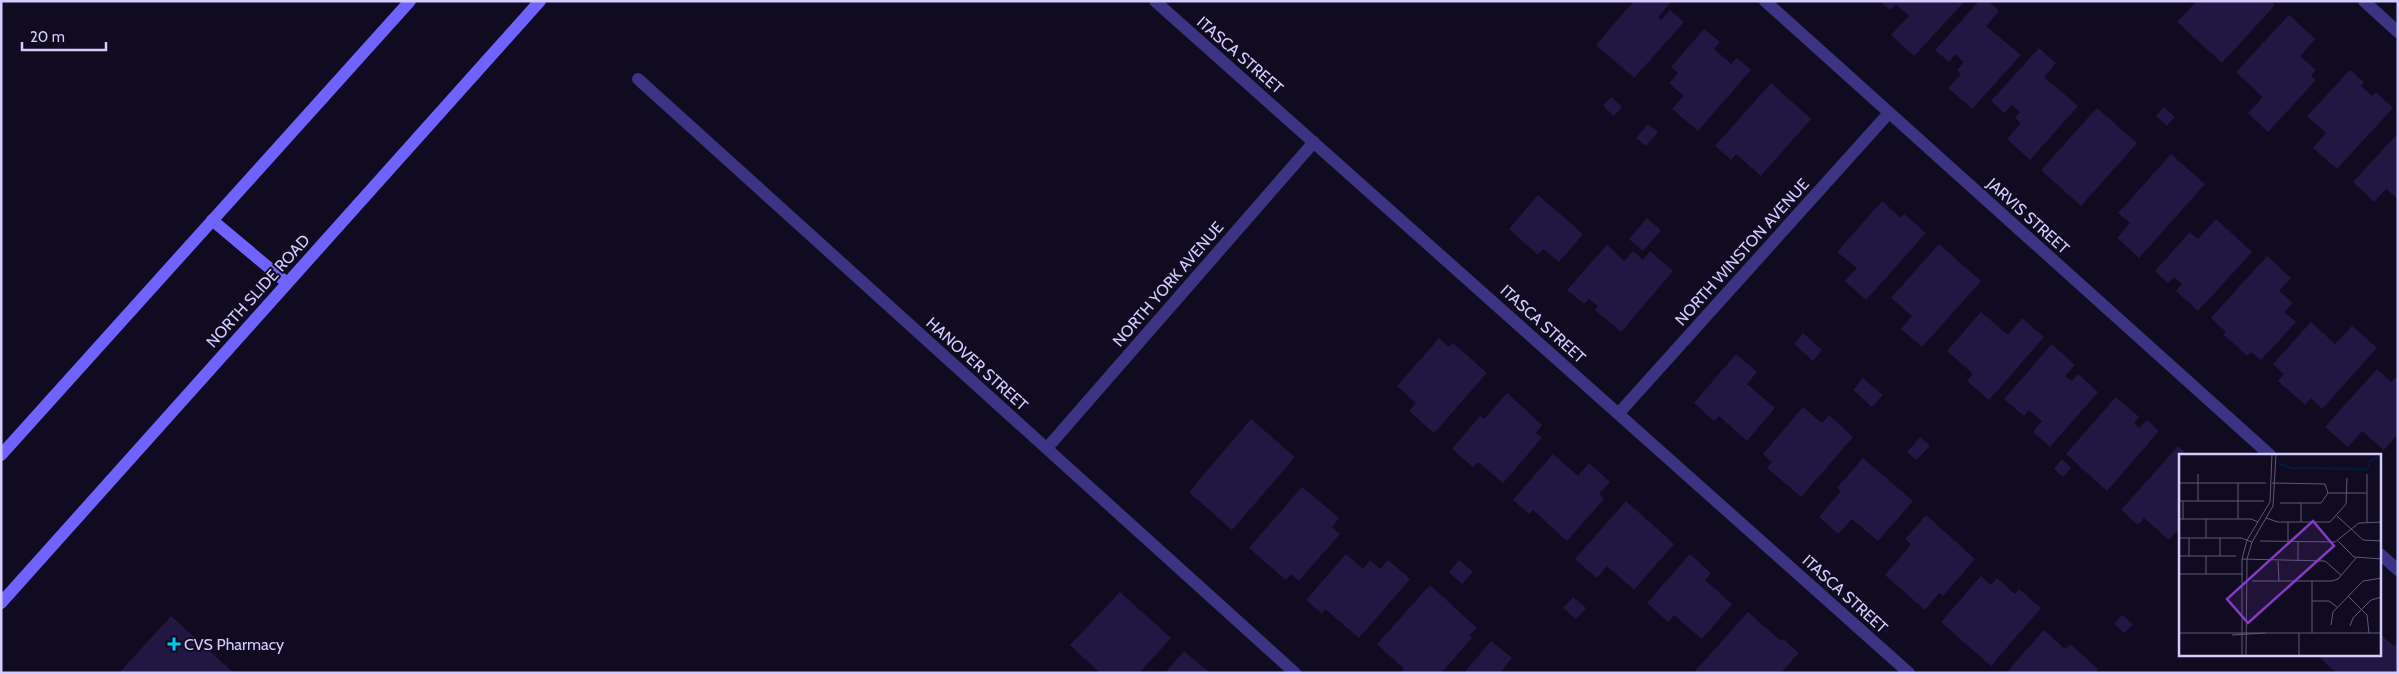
<svg xmlns="http://www.w3.org/2000/svg" width="2399" height="674" viewBox="0 0 2399 674" font-family="Cabin,sans-serif">
<rect width="100%" height="100%" fill="#100b20"/>
<!-- building -->
<path fill="#221742" d="M 1634,1 L 1672,1 L 1658,17 L 1661,20 L 1670,10 L 1684,22 L 1634,78 L 1596,45 Z
M 1880,1 L 1961,1 L 1963,3 L 1914,56 L 1891,35 L 1909,16 L 1896,4 L 1890,10 Z
M 1979,1 L 1988,1 L 1999,11 L 1986,26 L 2021,55 L 1972,109 L 1948,88 L 1961,74 L 1957,70 L 1964,62 L 1955,54 L 1949,62 L 1935,50 Z
M 2197,1 L 2271,1 L 2275,5 L 2222,63 L 2177,22 Z
M 2289,15 L 2315,39 L 2300,56 L 2316,70 L 2311,76 L 2316,80 L 2268,132 L 2248,113 L 2263,97 L 2236,72 Z
M 1704,29 L 1720,42 L 1714,49 L 1731,64 L 1737,58 L 1751,70 L 1698,131 L 1672,109 L 1684,96 L 1669,83 L 1678,73 L 1671,67 Z
M 2039,48 L 2056,63 L 2044,77 L 2078,106 L 2030,160 L 2007,139 L 2021,123 L 2015,118 L 2020,112 L 2012,105 L 2004,113 L 1991,101 Z
M 2350,70 L 2364,82 L 2361,86 L 2372,96 L 2376,92 L 2393,108 L 2337,169 L 2313,148 L 2326,133 L 2307,116 Z
M 1771,83 L 1811,119 L 1761,176 L 1736,154 L 1731,160 L 1715,146 Z
M 1611,97 L 1622,107 L 1614,116 L 1603,106 Z
M 2164,107 L 2175,117 L 2167,126 L 2156,116 Z
M 2097,108 L 2137,143 L 2081,206 L 2041,170 Z
M 1648,124 L 1658,132 L 1646,146 L 1636,138 Z
M 2398,133 L 2398,199 L 2386,189 L 2374,202 L 2353,182 Z
M 2171,154 L 2205,184 L 2139,258 L 2117,238 L 2130,223 L 2118,213 Z
M 1538,195 L 1583,234 L 1559,262 L 1543,249 L 1538,255 L 1509,229 Z
M 1882,201 L 1901,218 L 1904,214 L 1926,233 L 1866,300 L 1845,281 L 1857,268 L 1837,252 Z
M 1647,218 L 1661,230 L 1643,251 L 1629,239 Z
M 2216,219 L 2252,252 L 2198,311 L 2176,291 L 2182,284 L 2174,277 L 2168,283 L 2155,271 L 2190,232 L 2198,239 Z
M 1939,244 L 1981,281 L 1922,347 L 1901,329 L 1912,316 L 1891,298 Z
M 1607,245 L 1624,261 L 1633,251 L 1643,260 L 1650,251 L 1673,271 L 1621,332 L 1595,310 L 1598,306 L 1589,299 L 1584,304 L 1567,290 Z
M 2267,256 L 2291,278 L 2279,291 L 2293,303 L 2284,312 L 2296,322 L 2261,360 L 2251,352 L 2247,356 L 2223,334 L 2226,332 L 2211,318 Z
M 1981,312 L 2008,335 L 2022,318 L 2044,337 L 1989,400 L 1967,381 L 1973,374 L 1947,351 Z
M 2311,322 L 2335,344 L 2352,326 L 2377,348 L 2322,409 L 2311,398 L 2305,405 L 2278,381 L 2284,374 L 2273,364 Z
M 1803,333 L 1822,350 L 1813,361 L 1794,344 Z
M 1439,338 L 1449,347 L 1453,343 L 1487,373 L 1434,433 L 1409,411 L 1416,403 L 1397,386 Z
M 2052,344 L 2075,365 L 2065,376 L 2072,381 L 2078,374 L 2098,392 L 2050,447 L 2033,432 L 2042,421 L 2029,410 L 2024,416 L 2004,399 Z
M 1736,354 L 1757,372 L 1747,384 L 1775,408 L 1747,441 L 1719,416 L 1714,421 L 1694,403 Z
M 2377,369 L 2391,382 L 2398,375 L 2398,434 L 2384,450 L 2362,431 L 2348,447 L 2325,427 Z
M 1863,378 L 1883,395 L 1872,407 L 1853,390 Z
M 1507,393 L 1542,425 L 1536,433 L 1542,438 L 1503,483 L 1478,462 L 1473,467 L 1452,449 L 1480,416 L 1484,419 Z
M 2116,397 L 2139,417 L 2134,423 L 2139,428 L 2147,420 L 2159,431 L 2107,491 L 2066,454 Z
M 1803,407 L 1822,423 L 1829,415 L 1853,437 L 1801,497 L 1767,468 L 1772,462 L 1763,454 Z
M 1251,419 L 1295,457 L 1232,530 L 1189,492 Z
M 1920,437 L 1930,446 L 1916,460 L 1907,452 Z
M 2178,446 L 2188,455 L 2180,455 L 2180,528 L 2169,540 L 2144,518 L 2138,525 L 2121,510 Z
M 1553,454 L 1578,476 L 1589,463 L 1610,482 L 1599,494 L 1604,499 L 1567,541 L 1533,510 L 1529,514 L 1513,500 Z
M 1863,458 L 1913,501 L 1878,541 L 1852,519 L 1838,534 L 1819,517 L 1841,491 L 1837,488 Z
M 2062,459 L 2071,468 L 2063,477 L 2054,469 Z
M 1302,487 L 1339,518 L 1332,527 L 1340,534 L 1299,581 L 1291,574 L 1286,580 L 1249,548 Z
M 1626,501 L 1674,544 L 1634,590 L 1607,566 L 1597,578 L 1575,559 Z
M 1926,515 L 1975,559 L 1943,596 L 1939,593 L 1925,610 L 1885,575 L 1911,544 L 1905,539 Z
M 1346,554 L 1363,569 L 1370,560 L 1380,569 L 1388,560 L 1410,579 L 1359,638 L 1325,609 L 1322,614 L 1306,600 Z
M 1690,554 L 1711,573 L 1705,580 L 1732,604 L 1702,639 L 1674,615 L 1668,622 L 1647,603 Z
M 1459,560 L 1473,572 L 1462,584 L 1449,572 Z
M 1981,576 L 1991,585 L 1997,578 L 2015,594 L 2019,589 L 2041,608 L 1991,666 L 1941,622 Z
M 1430,585 L 1477,628 L 1469,636 L 1472,638 L 1441,673 L 1400,673 L 1404,669 L 1377,644 Z
M 1120,592 L 1171,638 L 1139,673 L 1100,673 L 1070,645 Z
M 1573,597 L 1586,608 L 1576,619 L 1563,608 Z
M 1748,612 L 1781,641 L 1783,639 L 1799,653 L 1781,673 L 1697,673 L 1695,671 Z
M 2122,615 L 2133,624 L 2124,633 L 2114,624 Z
M 171,616 L 234,673 L 119,673 Z
M 2044,630 L 2065,649 L 2070,644 L 2098,669 L 2095,673 L 2006,673 Z
M 2380,634 L 2394,646 L 2396,643 L 2398,645 L 2398,673 L 2336,673 L 2317,655 L 2380,655 Z
M 1491,641 L 1512,658 L 1500,673 L 1464,673 Z
M 1184,651 L 1208,671 L 1207,673 L 1165,673 Z"/>
<g fill="none" stroke-linecap="round" stroke-linejoin="round">
<!-- minor -->
<path stroke="#3c3482" stroke-width="12" d="M 1155,1 L 1909,673
M 1765,1 L 2270,455
M 2364,1 L 2398,32
M 638,79 L 1295,673
M 1619,413 L 1889,113
M 1047,448 L 1314,142
M 2380,554 L 2398,570"/>
<!-- secondary -->
<path stroke="#7062ff" stroke-width="12" d="M 212,220 L 287,283
M 1,455 L 410,1
M 1,603 L 540,1"/>
</g>
<!-- markers -->
<path fill="#00cdf6" stroke="#100b20" stroke-width="2" d="M171.5 636.5h5v5h5v5h-5v5h-5v-5h-5v-5h5z"/>
<g text-anchor="middle" dominant-baseline="central" stroke-width="4" stroke-linejoin="round" paint-order="stroke">
<!-- street labels -->
<g font-size="16" fill="#d4cbff" stroke="#100b20">
<text transform="translate(1240 55) rotate(41)">ITASCA STREET</text>
<text transform="translate(2028 216) rotate(42)">JARVIS STREET</text>
<text transform="translate(1742 252) rotate(-48)">NORTH WINSTON AVENUE</text>
<text transform="translate(1168 284) rotate(-49)">NORTH YORK AVENUE</text>
<text transform="translate(258 291) rotate(-48)">NORTH SLIDE ROAD</text>
<text transform="translate(1543 324) rotate(42)">ITASCA STREET</text>
<text transform="translate(977 364) rotate(42)">HANOVER STREET</text>
<text transform="translate(1845 594) rotate(42)">ITASCA STREET</text>
</g>
<!-- poi labels -->
<g font-size="16" fill="#d4cbff" stroke="#100b20" text-anchor="start">
<text x="184" y="644">CVS Pharmacy</text>
</g>
</g>
<!-- overview -->
<g transform="translate(2179 454)">
<rect width="202" height="202" fill="#100b20"/>
<path fill="none" stroke="#06173e" stroke-width="2.5" d="M 99,9 L 113,14 L 188,15M 189,14 L 191,7 L 203,1"/>
<path fill="none" stroke="#5e5879" stroke-width="1" d="M 19,20 L 19,47M 0,29 L 87,29M 93,29 L 146,30 L 149,39 L 188,39M 0,47 L 85,47M 101,49 L 142,49 L 149,39M 158,62 L 184,86 L 203,87M 87,64 L 99,68 L 151,68 L 167,50 L 168,24M 0,65 L 72,65 L 79,68M 4,65 L 4,47M 27,65 L 27,84M 59,65 L 59,29M 109,68 L 109,88M 122,68 L 122,49M 188,68 L 188,20M 0,84 L 62,84 L 73,88M 10,84 L 10,102M 81,87 L 156,88 L 180,69 L 203,68M 159,87 L 175,103 L 203,105M 119,88 L 119,107M 0,102 L 57,102M 41,102 L 41,84M 63,105 L 146,107 L 162,121M 99,107 L 100,127M 0,120 L 64,120M 27,120 L 27,102M 73,127 L 153,127 L 159,125 L 177,104M 133,127 L 133,179M 169,142 L 188,161 L 190,179M 133,147 L 150,147 L 158,153M 152,171 L 154,158 L 184,127 L 203,124M 171,172 L 174,164 L 192,146 L 203,143M 0,179 L 203,179M 53,181 L 86,179M 63,202 L 63,105 L 68,86 L 91,48 L 93,0M 67,202 L 68,105 L 73,88 L 94,52 L 97,0M 120,202 L 120,179"/>
<path fill="#843cc5" fill-opacity="0.15" stroke="#843cc5" stroke-width="2.5" d="M 134,67 L 155,92 L 69,169 L 48,145 Z"/>
<rect width="202" height="202" fill="none" stroke="#d4cbff" stroke-width="2.5"/>
</g>
<!-- border -->
<rect width="2399" height="674" fill="none" stroke="#d4cbff" stroke-width="5"/>
<!-- scale -->
<path d="M22 42v8h84v-8" fill="none" stroke="#d4cbff" stroke-width="2.5"/>
<text x="30" y="42" font-size="15" fill="#d4cbff" stroke="#100b20" stroke-width="4" paint-order="stroke">20 m</text>
</svg>
